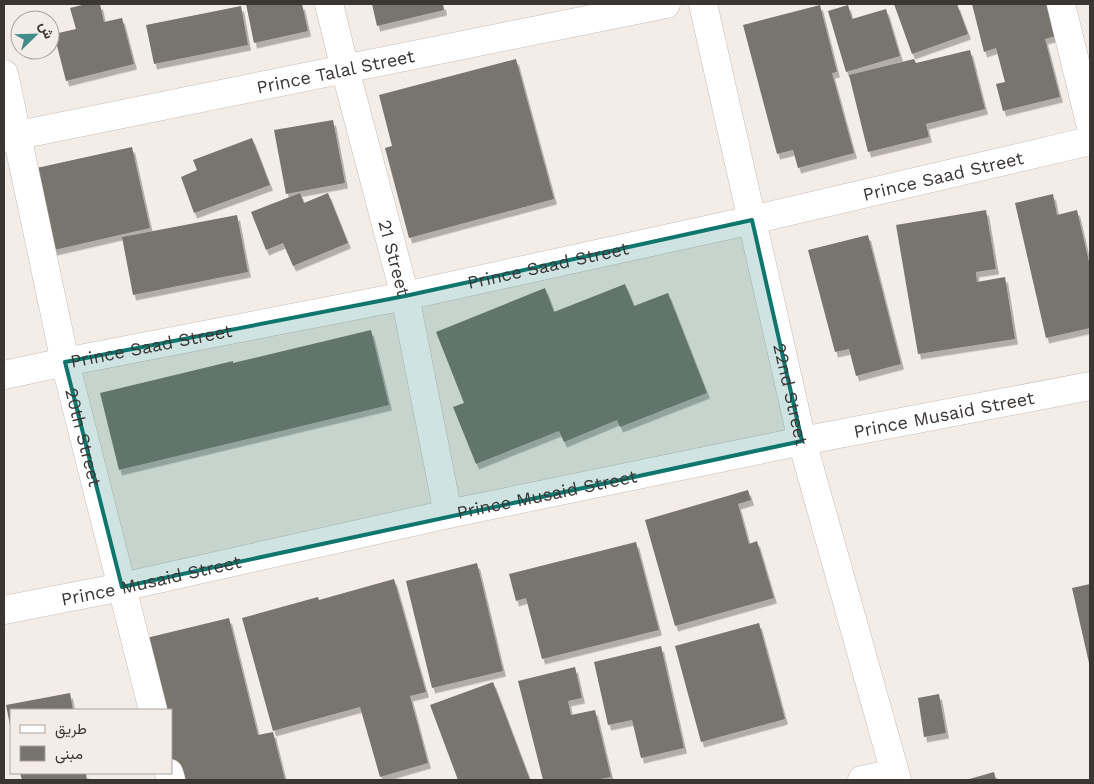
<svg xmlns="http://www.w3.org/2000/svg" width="1094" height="784" viewBox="0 0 1094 784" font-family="'Work Sans',Vazirmatn,sans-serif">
<defs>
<filter id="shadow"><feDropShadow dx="3" dy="5.5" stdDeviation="0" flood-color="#0004"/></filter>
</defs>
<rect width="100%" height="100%" fill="#f4ece7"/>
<!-- building -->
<path fill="#77746d" filter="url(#shadow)" d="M 86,4 L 100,4 L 104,22 L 122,18 L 134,64 L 66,81 L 54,34 L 76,29 L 70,8 Z
M 246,4 L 302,4 L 308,31 L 254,43 Z
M 372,4 L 443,4 L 444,10 L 377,26 Z
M 894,4 L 957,4 L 968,34 L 912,54 Z
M 972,4 L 1048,4 L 1056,36 L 1045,39 L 1060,97 L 1003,111 L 996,84 L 1005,82 L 996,48 L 984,52 Z
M 820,5 L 837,72 L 832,73 L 854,153 L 798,168 L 793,150 L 777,154 L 743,25 Z
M 848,5 L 852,19 L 886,9 L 900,56 L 846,72 L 828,11 Z
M 241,6 L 248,45 L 154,64 L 146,25 Z
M 970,50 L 985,109 L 926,124 L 929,137 L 868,152 L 849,75 L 914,59 L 916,63 Z
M 516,59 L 554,199 L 409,238 L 385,148 L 392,146 L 379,95 Z
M 333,120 L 345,183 L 286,194 L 274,130 Z
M 252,138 L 270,185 L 194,213 L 181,177 L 197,170 L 193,160 Z
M 132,147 L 150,228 L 50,251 L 32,169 Z
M 300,193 L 304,203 L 328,193 L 348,243 L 293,266 L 283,243 L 266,250 L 251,212 Z
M 1053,194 L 1057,215 L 1077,210 L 1090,266 L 1090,328 L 1046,338 L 1015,203 Z
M 986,210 L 996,269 L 976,272 L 977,282 L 1005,277 L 1015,339 L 918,354 L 896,225 Z
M 237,215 L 248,272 L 133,295 L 122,237 Z
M 868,235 L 901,364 L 856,376 L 849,349 L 835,352 L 808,250 Z
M 625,284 L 634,306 L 668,293 L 707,393 L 620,427 L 617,420 L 564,442 L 559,431 L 476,464 L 453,407 L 464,403 L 436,332 L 545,288 L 554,312 Z
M 371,330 L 389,405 L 119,470 L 100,393 L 233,361 L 233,363 Z
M 748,490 L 751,500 L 738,504 L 749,544 L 757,541 L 774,598 L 675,626 L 645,520 Z
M 636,542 L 659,630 L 542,659 L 526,598 L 516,601 L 509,574 Z
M 477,563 L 503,671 L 432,688 L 406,581 Z
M 394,579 L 426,692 L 410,696 L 428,763 L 380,777 L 360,707 L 273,731 L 242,618 L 318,597 L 319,600 Z
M 1090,584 L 1090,662 L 1089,663 L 1072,588 Z
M 229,618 L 258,735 L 273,732 L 285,780 L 177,780 L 171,756 L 171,710 L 156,710 L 138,640 Z
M 759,623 L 785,719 L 701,742 L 675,646 Z
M 661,646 L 684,748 L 641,758 L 632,720 L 608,725 L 594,662 Z
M 575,667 L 582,698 L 568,701 L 571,715 L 595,710 L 611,777 L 595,780 L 543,780 L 518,681 Z
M 493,682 L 530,780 L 458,780 L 430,705 Z
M 70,693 L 73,710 L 11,710 L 10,725 L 6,705 Z
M 939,694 L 946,733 L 924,737 L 918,698 Z
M 994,772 L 996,780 L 966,780 Z
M 20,773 L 86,773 L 87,780 L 22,780 Z"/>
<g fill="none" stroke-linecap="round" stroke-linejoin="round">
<defs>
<g id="minor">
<path id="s1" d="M 329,4 L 345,69 L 405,296 L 448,514"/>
<path id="s2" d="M 703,4 L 802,441 L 897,780"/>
<path d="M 1061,4 L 1090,123"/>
<path id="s3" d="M 4,74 L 65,362 L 153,710"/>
<path id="s4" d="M 4,138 L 666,4"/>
<path id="s5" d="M 4,375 L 65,362 L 405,296 L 752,220 L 1090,141"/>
<path id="s6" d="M 4,610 L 122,587 L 448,514 L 802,441 L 1090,386"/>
<path d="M 169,773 L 171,780"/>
<path d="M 862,780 L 895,773"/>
</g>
</defs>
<!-- minor casing -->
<use href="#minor" stroke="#c5bdb8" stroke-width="29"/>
<!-- minor -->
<use href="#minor" stroke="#fff" stroke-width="28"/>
</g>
<!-- marked area -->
<path fill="#0f766e" fill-opacity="0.2" stroke="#0f766e" stroke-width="4" stroke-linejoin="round" d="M 752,220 L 802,441 L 122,587 L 65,362 L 405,296 Z"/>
<g text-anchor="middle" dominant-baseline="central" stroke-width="5" stroke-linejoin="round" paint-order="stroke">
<!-- street labels -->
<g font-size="18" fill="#393634" stroke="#f4ece7">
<text stroke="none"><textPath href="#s4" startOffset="338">Prince Talal Street</textPath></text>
<text stroke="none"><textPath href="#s5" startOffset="960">Prince Saad Street</textPath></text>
<text stroke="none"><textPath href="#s1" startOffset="262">21 Street</textPath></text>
<text stroke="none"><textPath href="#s5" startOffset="555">Prince Saad Street</textPath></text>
<text stroke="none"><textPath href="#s5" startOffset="150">Prince Saad Street</textPath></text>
<text stroke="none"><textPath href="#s2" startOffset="400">22nd Street</textPath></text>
<text stroke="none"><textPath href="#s6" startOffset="960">Prince Musaid Street</textPath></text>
<text stroke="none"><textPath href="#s3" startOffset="372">20th Street</textPath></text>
<text stroke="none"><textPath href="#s6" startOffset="555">Prince Musaid Street</textPath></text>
<text stroke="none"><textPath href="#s6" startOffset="150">Prince Musaid Street</textPath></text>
</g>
</g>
<!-- border -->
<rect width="1094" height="784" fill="none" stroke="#393634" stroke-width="10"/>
<!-- legend -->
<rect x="10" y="709" width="162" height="65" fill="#f4ece7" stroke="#a9a39f"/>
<rect x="20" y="725" width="25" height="8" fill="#ffffff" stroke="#a9a39f"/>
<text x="55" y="734" font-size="15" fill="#393634">طريق</text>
<rect x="20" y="746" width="25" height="15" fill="#77746d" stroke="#a9a39f"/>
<text x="55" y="759" font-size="15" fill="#393634">مبنى</text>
<!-- north arrow -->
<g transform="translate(35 35) rotate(67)"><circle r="24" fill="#f4ece7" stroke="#a9a39f"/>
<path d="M0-4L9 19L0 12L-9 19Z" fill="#438b8a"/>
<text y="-8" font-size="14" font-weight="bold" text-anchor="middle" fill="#393634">ش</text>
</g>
</svg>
